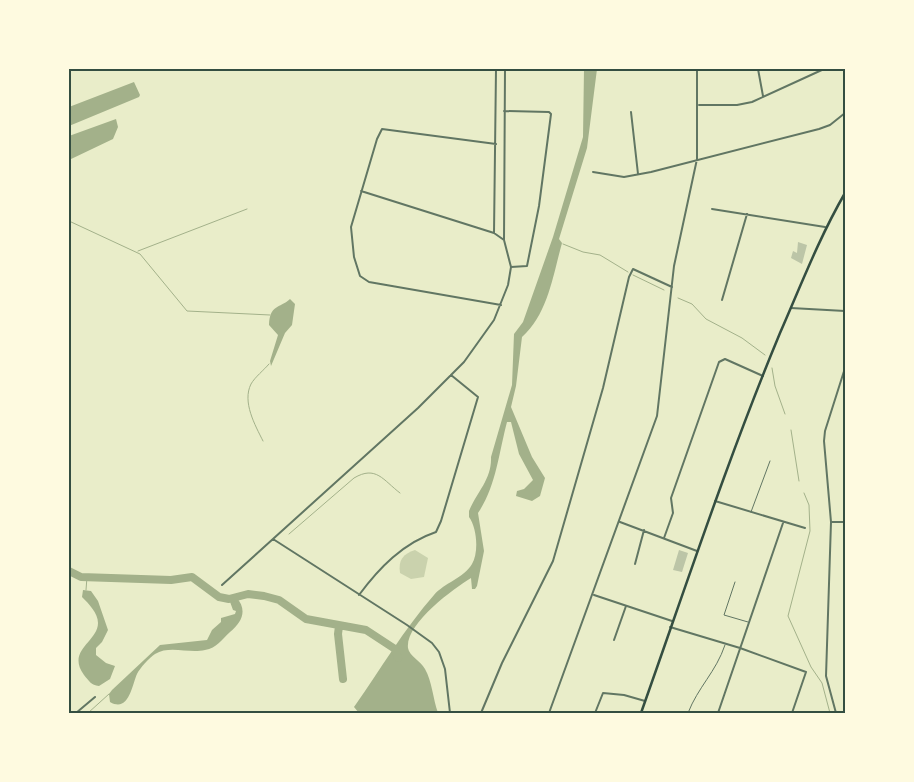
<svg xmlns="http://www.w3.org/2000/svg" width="914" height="782" viewBox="0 0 914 782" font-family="Commissioner,sans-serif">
<rect width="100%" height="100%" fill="#e9edc9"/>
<!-- green -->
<path fill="#cad2ad" d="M 415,550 L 428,558 L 424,577 L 411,579 L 400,573 C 398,560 403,554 415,550 Z"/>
<!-- water -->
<path fill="#a3b18a" d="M 584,69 L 597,69 L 587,148 L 559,239 L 562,243 C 553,275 548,314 522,337 L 516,386 L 511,407 L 532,457 L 545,478 L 540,496 L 532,501 L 516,496 L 517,491 L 524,489 L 533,480 L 519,454 L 511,422 L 507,422 C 499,452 496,487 478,513 L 484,551 L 477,586 L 475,589 L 472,589 L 471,578 C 453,589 405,624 408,648 C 409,656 421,661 425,669 C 432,681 433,699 438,713 L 359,713 L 354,707 C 380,670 404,629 434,595 C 444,583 464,578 472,564 C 479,552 477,528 469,517 L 469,511 C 477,492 492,479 491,457 L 512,385 L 514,334 L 523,322 L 553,237 L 583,137 Z
M 134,82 L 140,95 L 139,97 L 69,126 L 69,107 Z
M 116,119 L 118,127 L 113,139 L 69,160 L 69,136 Z
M 290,299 L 295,304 L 292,325 L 285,333 L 271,366 L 270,361 L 278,335 L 269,325 C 270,304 279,309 290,299 Z
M 83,590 L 91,591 L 98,601 L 108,630 L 102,642 L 96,648 L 96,655 L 106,663 L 115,666 L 110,679 L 99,686 C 91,685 89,681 84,675 C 66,650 98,642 98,623 C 98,613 89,604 82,597 Z
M 236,597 C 248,610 242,622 230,632 C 221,640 217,648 205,650 C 189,654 170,645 155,654 C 149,658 140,668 137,674 C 132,685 129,713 110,702 L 109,694 L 112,690 L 160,645 L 207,640 L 212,630 L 221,622 L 221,618 L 235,614 L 236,611 L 233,610 L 229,599 Z"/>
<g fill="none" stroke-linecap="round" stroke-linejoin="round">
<!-- stream -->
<path stroke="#a3b18a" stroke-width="1" d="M 69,221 L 140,254 L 187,311 L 270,315
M 563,244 L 583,252 L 600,255 L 628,272
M 138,251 L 247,209
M 633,275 L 664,290
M 678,298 L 692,304 L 706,319 L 742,338 L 765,355
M 772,368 L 775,386 L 785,414
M 791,430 L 799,481
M 263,441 C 255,425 242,402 251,384 C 255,377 264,370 269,364
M 804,493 L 809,505 L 810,531 L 788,616 L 811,667 L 822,683 L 830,713
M 289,534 L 354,478 C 376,465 383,480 400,493
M 86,590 L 87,577
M 88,713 L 109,694"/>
<!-- river -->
<path stroke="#a3b18a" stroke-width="8" d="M 69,571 L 81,577 L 171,580 L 192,577 L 219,597 L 229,599 L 248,594 L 264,596 L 279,600 L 306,619 L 366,630 L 395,649 L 398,658
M 339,626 L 338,634 L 343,679"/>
</g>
<!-- building -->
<path fill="#bcc5a7" d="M 798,242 L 807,245 L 802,264 L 791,258 L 793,251 L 797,253 Z
M 679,550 L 688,553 L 682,572 L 673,570 Z"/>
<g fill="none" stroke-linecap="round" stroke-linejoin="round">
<!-- service -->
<path stroke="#617663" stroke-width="1" d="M 751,512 L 770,461
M 735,582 L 724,615 L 748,622
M 688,713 C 698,687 716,672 725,645"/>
<!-- minor -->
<path stroke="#617663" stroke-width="2" d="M 505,69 L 504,240 L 511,267
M 758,69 L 763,96
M 699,105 L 737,105 L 752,102 L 824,69
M 631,112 L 638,174
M 496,144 L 382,129 L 377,139 L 351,227 L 354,257 L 360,276 L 369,282 L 501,305
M 593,172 L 624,177 L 651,172 L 819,129 L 830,125 L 845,113
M 361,191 L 494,233 L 504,240
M 712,209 L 825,227
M 494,233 L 496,69
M 722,300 L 747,214
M 791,308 L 845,311
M 715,501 L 805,528
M 620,522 L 697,551
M 831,522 L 845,522
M 664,538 L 673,513 L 671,498 L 719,362 L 725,359 L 763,376
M 273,539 L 407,625 L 432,643 L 439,652 L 445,669 L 450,713
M 635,564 L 644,530
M 222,585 L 418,408 L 464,362 L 494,320 L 508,285 L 511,267 L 527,266 L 539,206 L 551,114 L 549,112 L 504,111
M 359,595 C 379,568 403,543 436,532 L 441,521 L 478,397 L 451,375
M 594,595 L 672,621
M 670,627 L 740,648 L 806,672 L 792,713
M 614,640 L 626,606
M 76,713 L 95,697
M 481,713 L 502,663 L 553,561 L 603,388 L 629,277 L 633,269 L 672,287
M 549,713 L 657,416 L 674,266 L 697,159 L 697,69
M 595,713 L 603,693 L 624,695 L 645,701
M 718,713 L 783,523
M 836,713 L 826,676 L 831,522 L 824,441 L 825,431 L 845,368"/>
<!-- secondary -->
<path stroke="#344e41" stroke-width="2.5" d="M 641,713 C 686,586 728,458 780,333 C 801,285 819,238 845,193"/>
</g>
<!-- border -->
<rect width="914" height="782" fill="none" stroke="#fefae0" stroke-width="140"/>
<rect x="70" y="70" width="774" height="642" fill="none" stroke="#344e41" stroke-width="2"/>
</svg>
